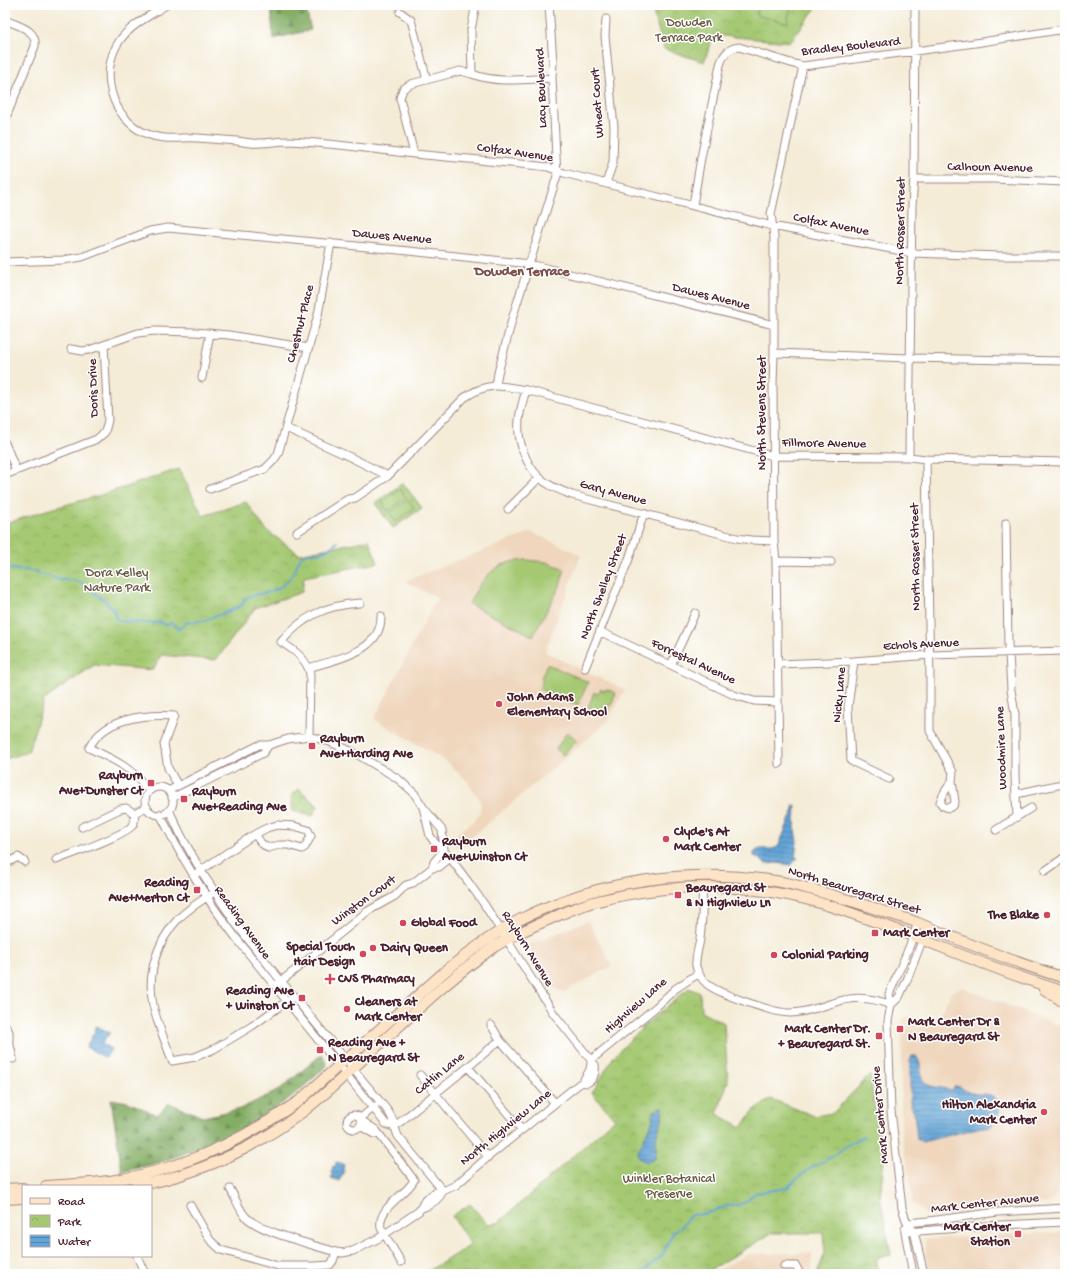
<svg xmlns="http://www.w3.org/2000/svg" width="1070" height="1279" viewBox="0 0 1070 1279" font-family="'Gochi Hand',sans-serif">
<defs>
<pattern id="forest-firs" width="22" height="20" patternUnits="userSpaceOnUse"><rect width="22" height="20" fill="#84ad65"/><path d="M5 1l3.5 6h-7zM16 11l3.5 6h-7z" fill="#6e8c53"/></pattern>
<pattern id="park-crowns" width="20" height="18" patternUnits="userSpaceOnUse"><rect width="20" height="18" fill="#a5c973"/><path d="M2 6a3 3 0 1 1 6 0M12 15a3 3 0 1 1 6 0" fill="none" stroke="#90ac64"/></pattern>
<pattern id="water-rules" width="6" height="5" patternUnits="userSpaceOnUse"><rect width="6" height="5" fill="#62a4d6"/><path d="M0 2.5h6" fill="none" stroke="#5385ae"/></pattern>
</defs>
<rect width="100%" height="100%" fill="#fff"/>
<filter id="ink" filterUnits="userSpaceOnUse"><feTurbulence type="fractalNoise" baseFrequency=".025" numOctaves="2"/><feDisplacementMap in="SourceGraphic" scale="8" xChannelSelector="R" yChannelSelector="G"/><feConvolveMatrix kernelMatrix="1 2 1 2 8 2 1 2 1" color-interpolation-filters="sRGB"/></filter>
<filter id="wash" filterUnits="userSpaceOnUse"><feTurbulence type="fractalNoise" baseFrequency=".012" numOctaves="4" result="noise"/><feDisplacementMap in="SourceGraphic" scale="16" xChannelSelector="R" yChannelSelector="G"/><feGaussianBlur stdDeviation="0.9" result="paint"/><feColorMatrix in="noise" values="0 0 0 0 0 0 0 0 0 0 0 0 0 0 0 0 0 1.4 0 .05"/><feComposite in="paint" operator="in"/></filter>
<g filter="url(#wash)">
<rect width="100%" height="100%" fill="#f4ecd7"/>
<!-- built -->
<path fill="#efd6bc" d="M 531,532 L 581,555 L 545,652 L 625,690 L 608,721 L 458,849 L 453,837 L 474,821 L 479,815 L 481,807 L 480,800 L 467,781 L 446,761 L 374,719 L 437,598 L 405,581 Z
M 588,921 L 612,966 L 564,992 L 548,986 L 528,945 Z
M 961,987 L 1060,1026 L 1065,1033 L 1065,1178 L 1057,1194 L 1050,1203 L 928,1216 L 913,1203 L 901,1128 L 902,1019 L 909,1015 L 928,1019 L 940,1016 L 951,992 Z
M 1065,1232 L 1065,1274 L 930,1274 L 926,1258 L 925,1239 Z
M 812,1253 L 812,1274 L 712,1274 L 748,1254 Z"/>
<!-- forest -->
<path fill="url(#forest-firs)" stroke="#676648" d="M 271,5 L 305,5 L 311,30 L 273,39 Z
M 322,1054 L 327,1066 L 294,1095 L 254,1122 L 214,1143 L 164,1161 L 122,1172 L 111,1099 L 128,1102 L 157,1115 L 169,1103 L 203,1117 L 240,1109 L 279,1090 Z"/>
<!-- park -->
<path fill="url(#park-crowns)" stroke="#78744f" d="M 651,5 L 818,5 L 790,42 L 714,35 L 704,62 L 664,49 Z
M 179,469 L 203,516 L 246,502 L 266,530 L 299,554 L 369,540 L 378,563 L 304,577 L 302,592 L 255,608 L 216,660 L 161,655 L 153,670 L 94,665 L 44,700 L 28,752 L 5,759 L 5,524 L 40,512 L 101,495 Z
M 403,483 L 422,508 L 393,528 L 375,503 Z
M 601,689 L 605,691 L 606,689 L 616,693 L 606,716 L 597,714 L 597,712 L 588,708 L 594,692 L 598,694 Z
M 567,732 L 577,740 L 563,755 L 556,749 Z
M 299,789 L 318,806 L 312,816 L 293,811 L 291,796 Z
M 689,988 L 700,993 L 701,1011 L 724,1023 L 728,1081 L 717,1114 L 742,1127 L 754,1110 L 771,1099 L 814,1116 L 833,1113 L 870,1075 L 878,1132 L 884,1159 L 880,1197 L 891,1255 L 877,1258 L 877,1274 L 817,1274 L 825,1253 L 823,1233 L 772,1233 L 704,1274 L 423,1274 L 471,1245 L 452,1216 L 470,1204 L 487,1224 L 498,1223 L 615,1119 L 592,1093 L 614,1056 L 647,1023 Z"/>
<!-- pitch -->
<path fill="#a5c973" stroke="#78744f" d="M 759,5 L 791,5 L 787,23 L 756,15 Z
M 400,489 L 406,497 L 388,511 L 382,502 Z
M 408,500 L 414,508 L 396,522 L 390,513 Z
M 526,560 L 546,562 L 565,569 L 559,588 L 533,636 L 469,604 C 477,587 489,569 507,563 C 513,561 520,561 526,560 Z
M 547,664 L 588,682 L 578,705 L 539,689 L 543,680 L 541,678 Z"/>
<!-- water -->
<path fill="url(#water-rules)" stroke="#566280" d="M 796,805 L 795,829 L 797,842 L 795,857 L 798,858 L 791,865 L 777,863 L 765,864 L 759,858 L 754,856 L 754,853 L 758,849 L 772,849 L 778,847 L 794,809 L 793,806 Z
M 96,1026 L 110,1033 L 107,1037 L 106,1036 L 102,1044 L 111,1049 L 106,1058 L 86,1047 L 95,1031 L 94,1030 Z
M 912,1056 L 916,1056 C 927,1070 912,1085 941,1088 C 945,1088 949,1091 953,1090 L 955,1086 C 963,1087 965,1092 972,1093 C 978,1095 985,1093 990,1095 C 993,1096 996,1098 997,1101 C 1004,1110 995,1121 989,1128 L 982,1127 L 922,1142 L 917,1139 L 914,1112 L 910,1103 L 910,1061 Z
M 662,1106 L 663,1108 C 662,1112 663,1116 662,1120 C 659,1128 656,1135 656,1143 C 656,1148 656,1153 655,1159 L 647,1162 L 640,1159 L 637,1154 L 653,1119 L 652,1116 L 654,1112 Z
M 336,1162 L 341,1163 L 344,1165 L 343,1169 L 344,1173 L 339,1181 L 331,1178 L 332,1174 L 331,1173 L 333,1166 L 335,1167 Z"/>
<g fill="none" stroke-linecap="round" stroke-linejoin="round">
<!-- stream -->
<path stroke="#62a4d6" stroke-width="2" d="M 5,568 L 31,571 L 60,580 L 73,580 L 82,583 L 105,601 L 115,612 L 115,617 L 119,621 L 150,623 L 160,622 L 166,625 L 172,623 L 175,625 L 179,629 L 183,626 L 187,622 L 205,621 L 212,617 L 228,612 L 242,605 L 245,598 C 267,590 277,596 293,574 C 297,569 297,559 303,555 C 308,552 316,553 322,552 C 327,550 333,546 337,542
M 641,1274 L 663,1254 L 673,1232 L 681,1227 L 691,1215 L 705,1214 L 729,1205 L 739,1205 L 748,1200 L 755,1193 L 787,1188 L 795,1180 L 808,1170 L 833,1156 L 849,1144 L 864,1136"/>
</g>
</g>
<g filter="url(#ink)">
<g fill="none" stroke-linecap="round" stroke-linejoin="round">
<defs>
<path id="minor" d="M 166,5 C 151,15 131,25 120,40 C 98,72 111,119 147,134 C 164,141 181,137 198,138 C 211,139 224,140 237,141 C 244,142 252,144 259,143 C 269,143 279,141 289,141 C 331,143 373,149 415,154 C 459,158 504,162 548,167 L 564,173 L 772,226 L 912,253 L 999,256 L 1065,256
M 475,9 L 471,30 L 472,74 C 498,84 526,79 552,78
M 400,12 L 411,20 L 427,80
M 5,20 C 18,26 37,29 35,46 L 5,120
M 414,154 L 400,98 L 403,89 L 411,84 L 460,71 L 472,74
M 914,179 L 994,179 L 1065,182
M 606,183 L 613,163 L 614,127 L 605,36 L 606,19
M 693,205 L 701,158 L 720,65 C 723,55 728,48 739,47 L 794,64 L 803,66 L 975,43 L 1065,29
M 5,262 L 63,260 L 82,257 L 150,231 L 168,228 L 409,251 L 530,264 L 774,325
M 71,349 L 82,351 L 89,350 L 138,333 L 154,331 L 195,332 L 229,335 L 309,348
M 774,353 L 910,358 L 1065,361
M 202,378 L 210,333
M 496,385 L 498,373 L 513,316 L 557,176 L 552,78 L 553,62 L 549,5
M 526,390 C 523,400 520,410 519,420 C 517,439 525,464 539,477 C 548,486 560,490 572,495 L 737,538 L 751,540 L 774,541
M 286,428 L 348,456 L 388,476
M 5,443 L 16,470
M 909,457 L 912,205 L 914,179 L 915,5
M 926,459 L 930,680 L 930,731 L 953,772 L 952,781 L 955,802 L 953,806 L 949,808 L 943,806 L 940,802 L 944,793 L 952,781
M 5,475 L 97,439 L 105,432 L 108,420 L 104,345
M 210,489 L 265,469 L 274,460 L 278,454 L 318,315 L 331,243
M 508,509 L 539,478
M 1006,523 L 1008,645 L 1009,653 L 1011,690 L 1015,714 L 1015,776 L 1017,817
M 297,532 L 348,499 L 355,498 L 388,476 L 464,398 C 486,382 500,385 526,390 L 773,456 L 909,457 L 926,459 L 1065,462
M 776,561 L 831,562
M 601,632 L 734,695 L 754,701 L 778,702
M 854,661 L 848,707 L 851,761 L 889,779
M 778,664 L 854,661 L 930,655 L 1065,651
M 671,665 L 695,613
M 309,668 C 336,659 382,652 381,616
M 585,668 L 629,559 L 644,513
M 309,736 L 310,674 C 307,659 294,650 281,642 C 303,616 326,605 360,603
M 779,764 L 776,561 L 774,541 L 773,385 L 774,353 L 774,237 L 771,214 L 803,66
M145 801a14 14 0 1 1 28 0a14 14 0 1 1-28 0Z
M 149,791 C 133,768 113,759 89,748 C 104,718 144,714 174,716 L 164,744 L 168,768 L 178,786
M 168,791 L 259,745 L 269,745 L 288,739 L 309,736 L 330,742 L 353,752 L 397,778 L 404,784 L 414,793 L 423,807 L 442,830 L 444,850
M 1016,794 L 1057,785 L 1065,784
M 172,798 L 263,753 L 269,745
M 169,810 L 182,837 L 201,871 L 236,924 L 281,981 L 387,1110 C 394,1118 394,1127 398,1136 L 443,1191
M 160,814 L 178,849 L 194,876 L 214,908 L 237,939 L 373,1108 L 386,1124 L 394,1127
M 277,825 L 294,826 L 308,830 L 311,836 L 305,847 L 302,849 L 288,845 L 279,845 L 268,848 L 261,843 L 255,834 L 267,828 Z
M 82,827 L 120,809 L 126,808 L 134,813 L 147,807
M 996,830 L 1031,808
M 56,860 C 71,854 124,836 133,825 C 135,821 135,818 134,813
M 5,864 L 18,857 L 25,862
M 432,868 L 434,862 L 444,850
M 1045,871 L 1065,857
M 197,873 L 255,834
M 702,887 C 703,904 702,922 700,939 C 699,947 695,957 696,966 C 697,972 702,980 707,984 C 719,994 774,1013 790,1013 C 809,1013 826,1004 844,1000 C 860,996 876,999 891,1005
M 210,895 C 199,902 187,910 178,919 C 156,943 147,974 153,1005 C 157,1024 166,1042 172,1061 L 195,1057 L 214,1049 L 252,1026 L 290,999
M 279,983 L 368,911 L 395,896 L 406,885 L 413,883 L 432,868 L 439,867 L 450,858
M 891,1005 L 889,994 L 908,950 L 918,923
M 5,1025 L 9,1032 L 9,1040 L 13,1059
M 491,1025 L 500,1040 L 555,1103
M 591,1060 L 656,1007 L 675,989 L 699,973
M 468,1067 L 522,1130
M 420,1075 L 488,1157
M 583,1082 C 586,1073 591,1074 591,1061
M347 1122a7 7 0 1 1 14 0a7 7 0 1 1-14 0Z
M 361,1118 L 375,1106
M 362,1121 L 376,1130 L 414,1180 C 406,1196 377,1207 381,1228 L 401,1262
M 360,1126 L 374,1134 L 377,1133
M 394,1127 L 468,1067 L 500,1040
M 230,1189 C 235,1197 239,1209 245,1216 C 259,1232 314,1245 336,1252 L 342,1253 L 353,1251 L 379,1238 L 419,1211 L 425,1200 L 436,1192 L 443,1191 L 456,1185 L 488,1157 L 579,1084 L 583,1082 L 587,1083 C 595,1079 596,1073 595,1065 L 554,1014 L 484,904 L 469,883 L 448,855 L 436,844 L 430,836 L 423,807
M 190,1205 L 210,1240 L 221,1250 L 278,1266 L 315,1266 L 330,1265 L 333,1261 L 336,1252
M 422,1208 C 431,1205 439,1200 443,1191
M 907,1223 L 929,1221 L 998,1212 L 1065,1208
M 905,1229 L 905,1232 L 913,1274
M 905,1232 L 1001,1225 L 1065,1222
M 137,1256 L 145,1274
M 784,1266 L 796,1266 L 800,1274
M 924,1274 L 914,1231 L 907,1223 L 902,1208 L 891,1111 L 888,1021 L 891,1005 L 899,997 L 907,980 L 927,928"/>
<path id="secondary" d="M 1044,989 L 1065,1003
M 46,1186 C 69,1184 93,1184 116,1180 C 182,1169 244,1140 299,1101 L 442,974 C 466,954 492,934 521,919 C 600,879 693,867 781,882 C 811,888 841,898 871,907 C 886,913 903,917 918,923 C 966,943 1015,963 1065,978
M 135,1186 C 197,1175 255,1148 305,1110 C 332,1089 357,1064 383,1041 C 419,1008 454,975 494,947 C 511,936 531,927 550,919 C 561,914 572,909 584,905 C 595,901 607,899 619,896 C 685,882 755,884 820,903 C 903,928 982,967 1065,992
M 5,1189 L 23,1188
M 5,1199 L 23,1198"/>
</defs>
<!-- minor casing -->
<use href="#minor" stroke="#9f8681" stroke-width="9"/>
<!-- secondary casing -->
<use href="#secondary" stroke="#9f8681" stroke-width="12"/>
<!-- minor -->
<use href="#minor" stroke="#fff" stroke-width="7"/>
<!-- secondary -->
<use href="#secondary" stroke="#fee4c6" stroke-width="10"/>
</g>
</g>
<!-- markers -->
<g fill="#d1495b" stroke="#fff" stroke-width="1.5">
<circle cx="499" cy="704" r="4"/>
<rect x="308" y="742" width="8" height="8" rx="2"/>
<rect x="147" y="779" width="8" height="8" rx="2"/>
<rect x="180" y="795" width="8" height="8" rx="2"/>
<circle cx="666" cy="839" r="4"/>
<rect x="430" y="845" width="8" height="8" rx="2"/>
<rect x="193" y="886" width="8" height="8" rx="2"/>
<rect x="674" y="891" width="8" height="8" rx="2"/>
<circle cx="1047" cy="915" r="4"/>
<circle cx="403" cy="923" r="4"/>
<rect x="871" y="929" width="8" height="8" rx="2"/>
<circle cx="373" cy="948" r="4"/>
<circle cx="363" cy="954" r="4"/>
<circle cx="774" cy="955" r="4"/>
<path d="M328 973h4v4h4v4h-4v4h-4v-4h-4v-4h4z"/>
<rect x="298" y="994" width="8" height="8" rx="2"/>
<circle cx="347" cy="1009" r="4"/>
<rect x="896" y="1025" width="8" height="8" rx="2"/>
<rect x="875" y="1032" width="8" height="8" rx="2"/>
<rect x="316" y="1046" width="8" height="8" rx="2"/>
<circle cx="1044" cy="1112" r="4"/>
<rect x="1014" y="1230" width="8" height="8" rx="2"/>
</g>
<g text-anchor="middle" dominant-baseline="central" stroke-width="3" stroke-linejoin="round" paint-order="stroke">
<!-- park labels -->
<g font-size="13" fill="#6a5a44" stroke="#fff">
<text x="689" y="23">Dowden<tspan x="689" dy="15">Terrace Park</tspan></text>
<text x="117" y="573">Dora Kelley<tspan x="117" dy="15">Nature Park</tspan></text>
<text x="669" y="1179">Winkler Botanical<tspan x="669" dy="15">Preserve</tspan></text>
</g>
<!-- street labels -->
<g font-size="13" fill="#4a1f2b" stroke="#fff">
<text transform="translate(851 47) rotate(-6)">Bradley Boulevard</text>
<text transform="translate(542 88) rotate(-92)">Lacy Boulevard</text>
<text transform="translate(598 103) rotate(-94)">Wheat Court</text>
<text transform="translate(515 153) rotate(8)">Colfax Avenue</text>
<text transform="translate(990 168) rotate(1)">Calhoun Avenue</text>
<text transform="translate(831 225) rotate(11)">Colfax Avenue</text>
<text transform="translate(901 231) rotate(-89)">North Rosser Street</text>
<text transform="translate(392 237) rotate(5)">Dawes Avenue</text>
<text transform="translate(711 297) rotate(14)">Dawes Avenue</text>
<text transform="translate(301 324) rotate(-76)">Chestnut Place</text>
<text transform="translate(94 388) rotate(-92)">Doris Drive</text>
<text transform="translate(762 413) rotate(-90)">North Stevens Street</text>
<text transform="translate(824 444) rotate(1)">Fillmore Avenue</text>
<text transform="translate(613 493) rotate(15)">Gary Avenue</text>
<text transform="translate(916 557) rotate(-91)">North Rosser Street</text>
<text transform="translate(604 587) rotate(-69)">North Shelley Street</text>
<text transform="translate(921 645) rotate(-3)">Echols Avenue</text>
<text transform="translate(693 662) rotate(25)">Forrestal Avenue</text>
<text transform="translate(840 695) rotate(-85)">Nicky Lane</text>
<text transform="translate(1002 748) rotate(-92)">Woodmire Lane</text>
<text transform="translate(854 891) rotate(17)">North Beauregard Street</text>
<text transform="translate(364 901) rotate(-36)">Winston Court</text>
<text transform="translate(242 923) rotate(54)">Reading Avenue</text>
<text transform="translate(527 949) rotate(58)">Rayburn Avenue</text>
<text transform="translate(636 1006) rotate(-41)">Highview Lane</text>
<text transform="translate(440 1074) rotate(-39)">Catlin Lane</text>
<text transform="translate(881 1115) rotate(-95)">Mark Center Drive</text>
<text transform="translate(506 1128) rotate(-39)">North Highview Lane</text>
<text transform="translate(985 1204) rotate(-6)">Mark Center Avenue</text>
</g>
<!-- poi labels -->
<g font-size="13" font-weight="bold" fill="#4a1f2b" stroke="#fff" text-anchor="start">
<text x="507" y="697">John Adams<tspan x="507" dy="15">Elementary School</tspan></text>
<text x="320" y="739">Rayburn<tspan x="320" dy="15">Ave+Harding Ave</tspan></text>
<text x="143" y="776" text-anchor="end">Rayburn<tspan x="143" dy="15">Ave+Dunster Ct</tspan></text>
<text x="192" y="792">Rayburn<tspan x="192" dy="15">Ave+Reading Ave</tspan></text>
<text x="674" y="832">Clyde's At<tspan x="674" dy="15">Mark Center</tspan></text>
<text x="442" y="842">Rayburn<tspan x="442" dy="15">Ave+Winston Ct</tspan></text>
<text x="189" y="883" text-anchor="end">Reading<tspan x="189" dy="15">Ave+Merton Ct</tspan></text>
<text x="686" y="888">Beauregard St<tspan x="686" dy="15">&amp; N Highview Ln</tspan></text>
<text x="1039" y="915" text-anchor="end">The Blake</text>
<text x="411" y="923">Global Food</text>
<text x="883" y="933">Mark Center</text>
<text x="355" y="947" text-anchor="end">Special Touch<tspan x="355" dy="15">Hair Design</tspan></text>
<text x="381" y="948">Dairy Queen</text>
<text x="782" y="955">Colonial Parking</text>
<text x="338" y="979">CVS Pharmacy</text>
<text x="294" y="991" text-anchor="end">Reading Ave<tspan x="294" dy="15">+ Winston Ct</tspan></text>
<text x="355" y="1002">Cleaners at<tspan x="355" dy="15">Mark Center</tspan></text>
<text x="908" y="1022">Mark Center Dr &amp;<tspan x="908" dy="15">N Beauregard St</tspan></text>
<text x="871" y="1029" text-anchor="end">Mark Center Dr.<tspan x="871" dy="15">+ Beauregard St.</tspan></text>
<text x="328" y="1043">Reading Ave +<tspan x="328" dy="15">N Beauregard St</tspan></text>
<text x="1036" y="1105" text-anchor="end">Hilton Alexandria<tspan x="1036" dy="15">Mark Center</tspan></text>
<text x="1010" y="1227" text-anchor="end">Mark Center<tspan x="1010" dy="15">Station</tspan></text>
</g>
<!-- neighbourhood labels -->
<g font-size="14" font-weight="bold" fill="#7d504c" stroke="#fff">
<text x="522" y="272">Dowden Terrace</text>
</g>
</g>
<!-- margin -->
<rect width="1070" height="1279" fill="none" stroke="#fff" stroke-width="20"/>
<!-- legend -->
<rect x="22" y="1185" width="130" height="72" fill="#ffffff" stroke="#b7a5aa"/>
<rect x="30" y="1198" width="20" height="6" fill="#fee4c6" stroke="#b7a5aa"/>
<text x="58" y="1205" font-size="12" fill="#4a1f2b">Road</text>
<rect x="30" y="1215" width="20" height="12" fill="url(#park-crowns)" stroke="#b7a5aa"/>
<text x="58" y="1225" font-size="12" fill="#4a1f2b">Park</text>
<rect x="30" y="1235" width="20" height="12" fill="url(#water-rules)" stroke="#b7a5aa"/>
<text x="58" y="1245" font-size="12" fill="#4a1f2b">Water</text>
</svg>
